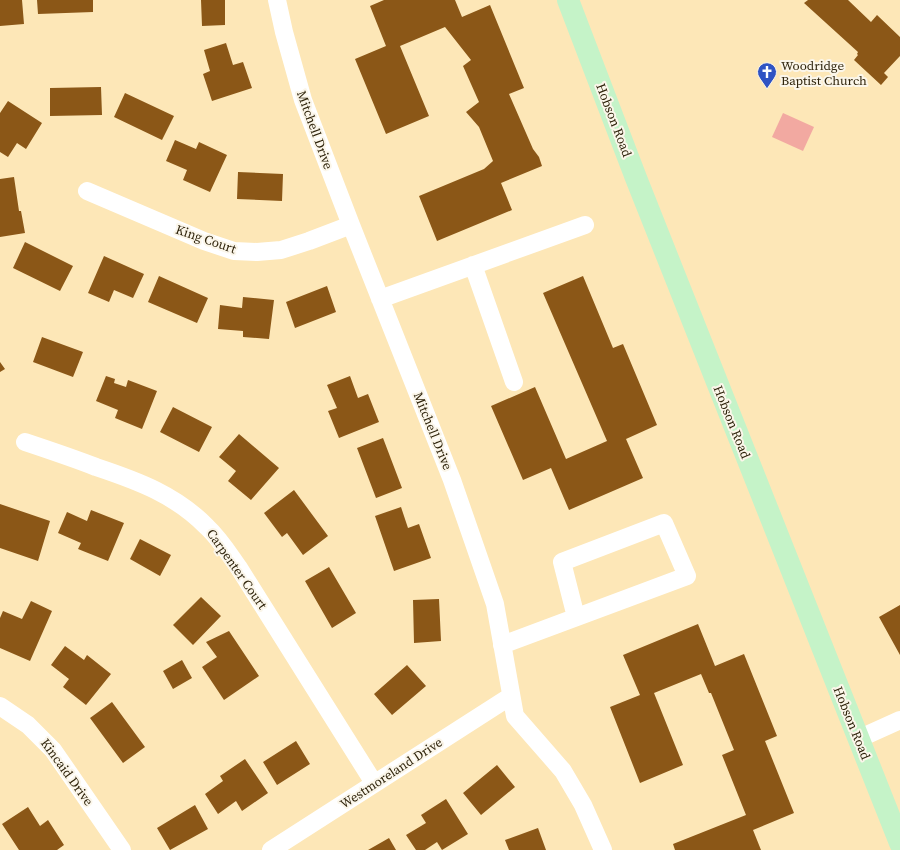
<svg xmlns="http://www.w3.org/2000/svg" width="900" height="850" viewBox="0 0 900 850" font-family="'Source Serif 4',serif">
<rect width="100%" height="100%" fill="#fde7b7"/>
<!-- green -->
<path fill="#f2a9a1" d="M 783,113 L 814,127 L 803,151 L 772,137 Z"/>
<!-- building -->
<path fill="#8b5717" d="M 0,0 L 22,0 L 24,24 L 0,26 Z
M 37,0 L 93,0 L 93,12 L 38,14 Z
M 201,0 L 225,0 L 225,25 L 202,26 Z
M 384,0 L 455,0 L 462,17 L 490,5 L 524,88 L 509,94 L 533,149 L 539,157 L 542,166 L 501,183 L 512,210 L 437,241 L 419,196 L 484,169 L 493,161 L 479,127 L 466,112 L 479,102 L 463,66 L 471,60 L 445,27 L 400,46 L 429,116 L 386,134 L 355,59 L 386,46 L 370,6 Z
M 808,0 L 848,0 L 871,22 L 877,15 L 900,37 L 900,56 L 884,73 L 888,77 L 881,85 L 854,60 L 858,55 L 857,54 L 858,52 L 804,3 Z
M 226,43 L 233,65 L 243,62 L 252,88 L 212,101 L 203,74 L 210,71 L 204,50 Z
M 101,87 L 102,115 L 50,116 L 50,88 Z
M 125,93 L 174,116 L 162,140 L 114,117 Z
M 8,101 L 42,123 L 26,149 L 17,143 L 8,157 L 0,152 L 0,113 Z
M 175,140 L 196,149 L 199,142 L 227,155 L 210,192 L 183,180 L 187,170 L 166,161 Z
M 238,172 L 283,174 L 282,201 L 237,199 Z
M 14,177 L 19,211 L 21,211 L 25,233 L 0,237 L 0,179 Z
M 25,242 L 73,266 L 60,291 L 13,268 Z
M 104,256 L 144,274 L 133,298 L 114,290 L 109,302 L 88,293 Z
M 159,276 L 208,298 L 197,323 L 148,302 Z
M 583,276 L 613,348 L 623,344 L 657,425 L 626,439 L 643,478 L 569,510 L 551,468 L 523,480 L 491,406 L 535,387 L 566,459 L 607,441 L 543,293 Z
M 327,286 L 336,312 L 295,328 L 286,302 Z
M 243,297 L 274,300 L 269,339 L 243,337 L 243,331 L 218,329 L 220,305 L 242,308 Z
M 42,337 L 83,352 L 73,377 L 33,362 Z
M 0,362 L 5,369 L 0,372 Z
M 106,376 L 115,379 L 114,383 L 126,387 L 128,380 L 157,391 L 142,429 L 115,418 L 118,410 L 96,401 Z
M 350,376 L 358,398 L 368,394 L 379,422 L 339,438 L 328,411 L 337,408 L 327,385 Z
M 173,407 L 212,427 L 199,452 L 160,432 Z
M 239,434 L 279,468 L 251,500 L 228,481 L 236,471 L 219,457 Z
M 383,438 L 402,488 L 376,498 L 357,448 Z
M 294,490 L 328,536 L 303,555 L 287,533 L 282,537 L 264,513 Z
M 0,504 L 50,521 L 38,561 L 0,548 Z
M 401,507 L 408,528 L 419,524 L 431,558 L 394,571 L 375,516 Z
M 91,510 L 124,523 L 108,561 L 78,549 L 81,543 L 58,533 L 67,512 L 87,521 Z
M 140,539 L 171,555 L 160,576 L 130,559 Z
M 329,567 L 356,613 L 332,628 L 305,581 Z
M 201,597 L 221,616 L 193,645 L 173,625 Z
M 439,599 L 441,641 L 414,643 L 413,600 Z
M 31,601 L 52,611 L 30,661 L 0,648 L 0,618 L 3,611 L 22,619 Z
M 900,605 L 900,655 L 879,617 Z
M 698,624 L 715,666 L 744,654 L 777,736 L 765,741 L 794,813 L 753,830 L 761,850 L 675,850 L 673,844 L 746,815 L 722,755 L 734,750 L 711,693 L 709,693 L 701,674 L 654,693 L 683,765 L 640,783 L 610,707 L 640,695 L 623,655 Z
M 229,631 L 259,676 L 224,700 L 202,667 L 217,657 L 206,642 Z
M 65,646 L 84,660 L 87,655 L 111,674 L 86,705 L 63,687 L 69,679 L 51,665 Z
M 182,660 L 192,678 L 173,689 L 163,671 Z
M 407,665 L 426,686 L 392,715 L 374,694 Z
M 112,702 L 145,747 L 123,763 L 90,718 Z
M 296,741 L 310,764 L 277,785 L 263,762 Z
M 245,759 L 268,793 L 242,811 L 236,801 L 218,814 L 205,794 L 223,781 L 220,776 Z
M 497,765 L 515,787 L 481,815 L 463,793 Z
M 446,799 L 468,834 L 442,850 L 437,842 L 425,850 L 416,850 L 406,835 L 426,823 L 421,815 Z
M 195,805 L 208,829 L 170,850 L 157,828 Z
M 28,807 L 40,826 L 48,820 L 64,845 L 57,850 L 19,850 L 2,824 Z
M 538,828 L 546,850 L 509,850 L 505,840 Z
M 389,838 L 396,850 L 368,850 Z"/>
<g fill="none" stroke-linecap="round" stroke-linejoin="round">
<!-- minor -->
<path stroke="#fff" stroke-width="18" d="M 277,0 L 284,32 L 303,100 L 351,225 L 452,480 L 495,604 L 515,716 L 563,771 L 583,805 L 603,850
M 87,191 L 204,241 L 234,251 L 257,252 L 281,250 L 309,241 L 351,225
M 473,265 L 514,382
M 380,299 L 585,225
M 25,442 C 49,450 73,458 96,467 C 138,481 176,495 207,527 C 220,539 229,554 239,568 L 374,783
M 502,645 L 687,576 L 664,523 L 562,562 L 576,617
M 0,706 L 28,725 L 53,750 L 122,850
M 858,739 L 900,720
M 271,850 L 511,696"/>
<!-- major -->
<path stroke="#c5f3c8" stroke-width="22" d="M 568,0 L 636,178 L 900,843"/>
</g>
<!-- icons -->
<defs>
<symbol id="church-pin" viewBox="-11 -11 22 30"><path d="M0 17L-7.5 6A9.5 9.5 0 1 1 7.5 6Z" fill="#2f53c3" stroke="#fbf6ea"/><path d="M-1.2-6h2.4v3.5h3.3v2.4h-3.3V6h-2.4V-.1h-3.3v-2.4h3.3Z" fill="#fff"/></symbol>
</defs>
<g fill-rule="evenodd">
<use href="#church-pin" x="756" y="61" width="22" height="30"/>
</g>
<g text-anchor="middle" dominant-baseline="central" stroke-width="4" stroke-linejoin="round" paint-order="stroke">
<!-- poi labels -->
<g font-size="13" fill="#2f240c" stroke="#fbf6ea" text-anchor="start">
<text x="781" y="65">Woodridge<tspan x="781" dy="15">Baptist Church</tspan></text>
</g>
<!-- street labels -->
<g font-size="13" fill="#2f240c" stroke="#fbf6ea">
<text transform="translate(614 120) rotate(69)">Hobson Road</text>
<text transform="translate(315 130) rotate(70)">Mitchell Drive</text>
<text transform="translate(206 239) rotate(19)">King Court</text>
<text transform="translate(732 422) rotate(68)">Hobson Road</text>
<text transform="translate(433 431) rotate(68)">Mitchell Drive</text>
<text transform="translate(237 569) rotate(55)">Carpenter Court</text>
<text transform="translate(852 723) rotate(68)">Hobson Road</text>
<text transform="translate(67 772) rotate(54)">Kincaid Drive</text>
<text transform="translate(391 773) rotate(-33)">Westmoreland Drive</text>
</g>
</g>
</svg>
